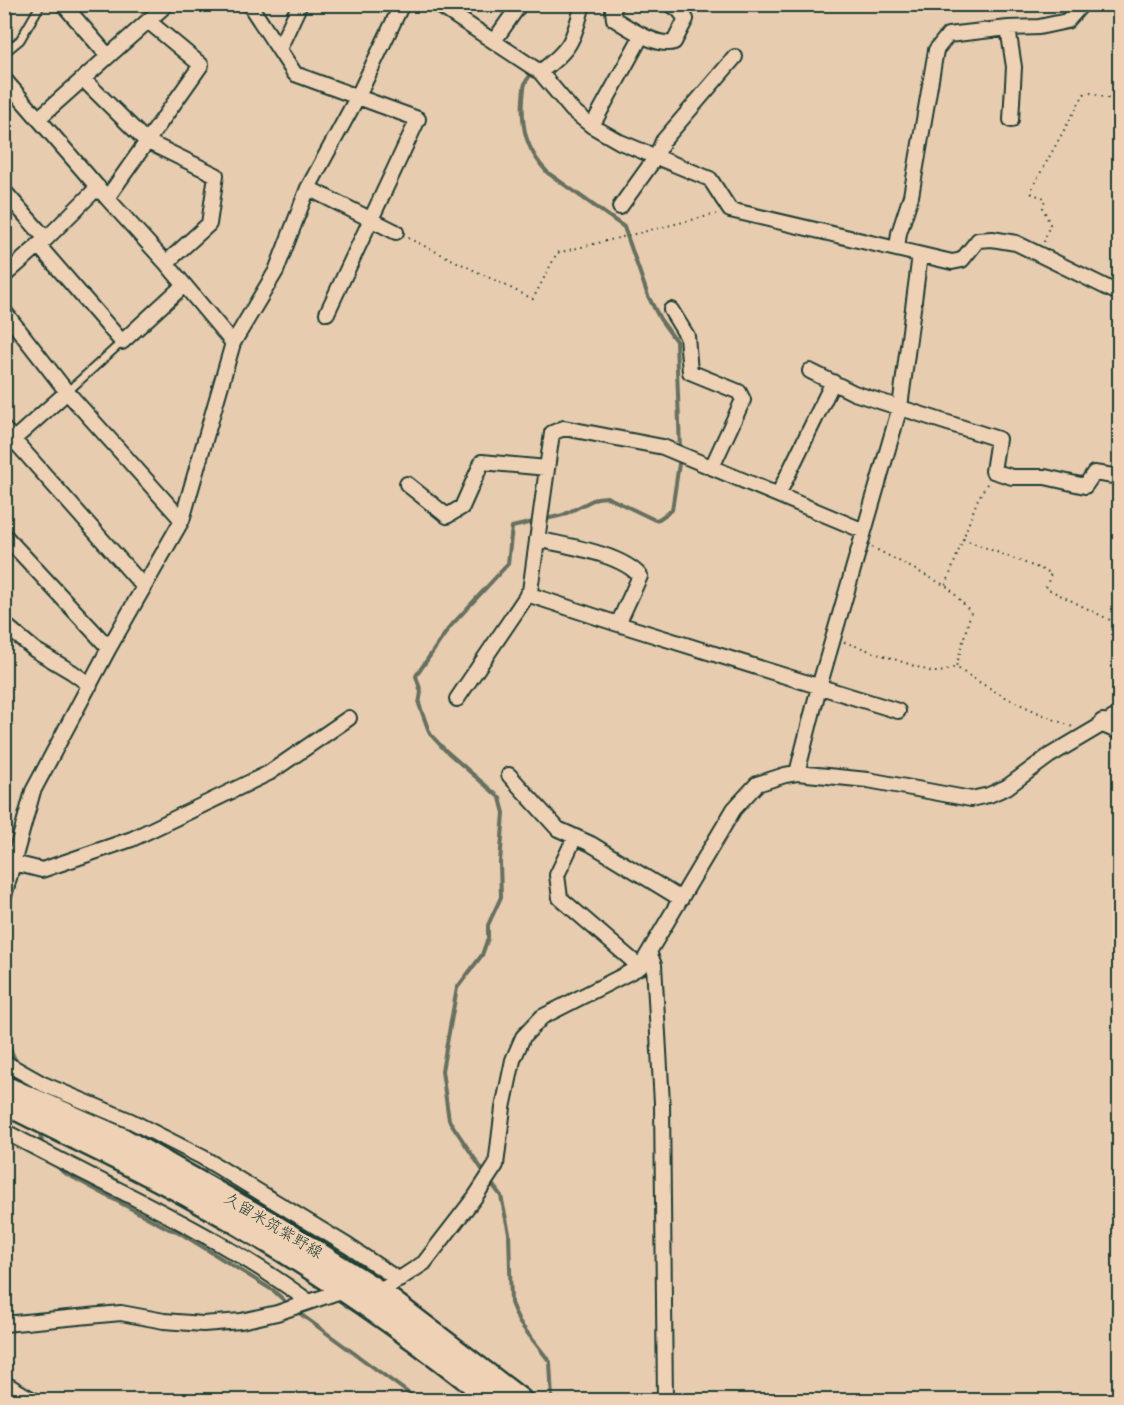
<svg xmlns="http://www.w3.org/2000/svg" width="1124" height="1405" viewBox="0 0 1124 1405" font-family="Kalam,'Klee One',sans-serif">
<rect width="100%" height="100%" fill="#e7ccb0"/>
<filter id="ink" filterUnits="userSpaceOnUse"><feTurbulence type="fractalNoise" baseFrequency=".0167" numOctaves="2"/><feDisplacementMap in="SourceGraphic" scale="12" xChannelSelector="R" yChannelSelector="G"/><feConvolveMatrix kernelMatrix="1 2 1 2 8 2 1 2 1" color-interpolation-filters="sRGB"/></filter>
<g filter="url(#ink)">
<g fill="none" stroke-linecap="round" stroke-linejoin="round">
<!-- stream -->
<path stroke="#666f5f" stroke-width="4" d="M 529,77 C 523,84 524,90 523,99 C 521,129 527,151 548,173 L 624,227 L 648,296 L 660,319 L 676,341 L 680,450
M 4,1035 L 17,1064
M 39,1130 L 43,1146
M 55,1164 L 63,1172 L 169,1229 L 177,1231 L 274,1291 L 289,1305
M 485,1174 L 449,1120 L 442,1071 L 457,988 L 482,955 L 488,938 L 488,925 L 501,897 L 500,862 L 504,813 L 500,798 L 445,750 L 430,734 L 419,704 L 421,692 L 416,676 L 449,628 L 508,564 L 512,527 L 563,515 L 597,498 L 607,497 L 655,520 L 659,519 L 672,510 L 680,457
M 489,1180 L 501,1196 L 509,1233 L 511,1303 L 519,1322 L 550,1362 L 552,1400
M 295,1310 L 418,1400"/>
<defs>
<path id="service" d="M 4,53 L 20,40 L 41,4
M 67,392 L 122,342"/>
<path id="minor" d="M 63,4 L 108,56
M 249,4 L 295,74 L 418,119 L 327,313
M 437,4 L 540,72 L 572,110 L 592,126 L 620,142 L 710,179 L 730,210 L 952,262 L 962,260 L 978,240 L 992,239 L 1016,243 L 1120,294
M 616,4 L 613,10 L 614,19 C 629,28 658,48 674,42 L 686,19 L 678,9 L 669,4
M 1008,28 L 1014,67 L 1011,120
M 494,41 L 520,4
M 279,49 L 300,4
M 540,72 C 571,49 573,41 583,4
M 4,79 L 107,198 L 166,263 L 233,343
M 84,80 L 146,141 L 216,175 L 209,224 L 166,263
M 39,118 L 167,4
M 592,126 L 642,35
M 308,188 L 396,232
M 4,191 L 46,239
M 107,198 L 201,65 L 148,21
M 620,207 L 656,157 L 663,141 L 735,57
M 38,245 L 122,342 L 184,285
M 897,249 L 899,233 L 911,196 L 936,50 L 948,35 L 1008,28 L 1039,27 L 1067,21 L 1082,4
M 4,276 L 46,239 L 98,187
M 671,310 L 687,336 L 690,372 L 739,392 L 743,400 L 712,467
M 4,311 L 67,392 L 182,520
M 810,371 L 854,393 L 998,439 L 993,471 L 1012,477 L 1045,477 L 1085,486 L 1094,473 L 1120,477
M 4,429 L 144,587
M 4,448 L 67,392
M 407,484 L 447,516 L 462,507 L 482,462 L 547,468
M 778,495 L 833,382
M 4,535 L 109,648
M 537,539 C 566,546 620,553 640,576 L 618,624 L 898,711
M 527,594 L 618,624
M 4,624 L 35,650 L 72,672 L 90,685
M 457,699 L 530,591 L 552,433 L 564,428 L 663,447 L 864,531
M 797,773 L 819,687 L 900,407 L 920,255
M 509,775 L 558,829 L 591,844 L 681,899
M 575,837 L 557,875 L 560,898 L 640,967
M 6,861 L 42,870 L 132,839 L 269,773 L 349,718
M 4,896 L 33,791 L 109,648 L 182,520 L 233,343 L 276,271 L 308,188 L 358,96 L 402,4
M 649,952 L 654,965 L 662,1103 L 665,1400
M 4,1062 L 43,1084 L 131,1121 L 202,1157 L 348,1246 L 399,1280
M 4,1131 C 106,1186 215,1232 308,1301
M 379,1292 L 424,1263 L 475,1197 L 496,1165 L 503,1108 L 513,1060 L 523,1037 L 542,1017 L 640,967 L 734,809 L 757,784 L 785,775 L 797,773 L 868,780 L 971,799 L 989,795 L 1007,787 L 1049,756 L 1120,714
M 4,1324 L 121,1313 L 164,1321 L 203,1324 L 241,1321 L 277,1313 L 344,1290
M 4,1383 L 33,1400"/>
<path id="tertiary" d="M 1103,723 L 1120,730"/>
<path id="primary" d="M 4,1087 L 122,1139 L 266,1221 L 379,1292 L 520,1400
M 4,1104 L 19,1110 C 75,1138 132,1164 186,1194 C 295,1253 398,1323 493,1400"/>
</defs>
<!-- service casing -->
<use href="#service" stroke="#1f3d34" stroke-width="11"/>
<!-- minor casing -->
<use href="#minor" stroke="#1f3d34" stroke-width="18"/>
<!-- tertiary casing -->
<use href="#tertiary" stroke="#1f3d34" stroke-width="22"/>
<!-- primary casing -->
<use href="#primary" stroke="#1f3d34" stroke-width="27"/>
<!-- path -->
<path stroke="#1f3d34" stroke-width="2" stroke-dasharray="1.5 4.5" stroke-linecap="butt" d="M 408,238 L 533,299 L 557,253 L 716,214
M 1044,242 L 1050,224 L 1043,208 L 1045,198 L 1032,194 L 1031,190 L 1084,94 L 1091,93 L 1117,101 L 1120,99
M 963,539 L 1051,573 L 1046,588 L 1120,625
M 872,547 L 948,587 L 971,612 L 956,667 C 992,692 1031,711 1073,727
M 946,585 L 977,501 L 988,482
M 844,642 L 932,672 L 940,672 L 956,667"/>
<!-- service -->
<use href="#service" stroke="#efd2b5" stroke-width="7"/>
<!-- minor -->
<use href="#minor" stroke="#efd2b5" stroke-width="14"/>
<!-- tertiary -->
<use href="#tertiary" stroke="#efd2b5" stroke-width="18"/>
<!-- primary -->
<use href="#primary" stroke="#efd2b5" stroke-width="22"/>
</g>
</g>
<g text-anchor="middle" dominant-baseline="central" stroke-width="4.5" stroke-linejoin="round" paint-order="stroke">
<!-- street labels -->
<g font-size="16" fill="#1f3d34" stroke="#efd2b5">
<text transform="translate(273 1226) rotate(31)">久留米筑紫野線</text>
</g>
</g>
<!-- margin -->
<rect width="1124" height="1405" fill="none" stroke="#efd2b5" stroke-width="24"/>
<rect x="12" y="12" width="1100" height="1381" fill="none" stroke="#1f3d34" stroke-width="2" filter="url(#ink)"/>
</svg>
